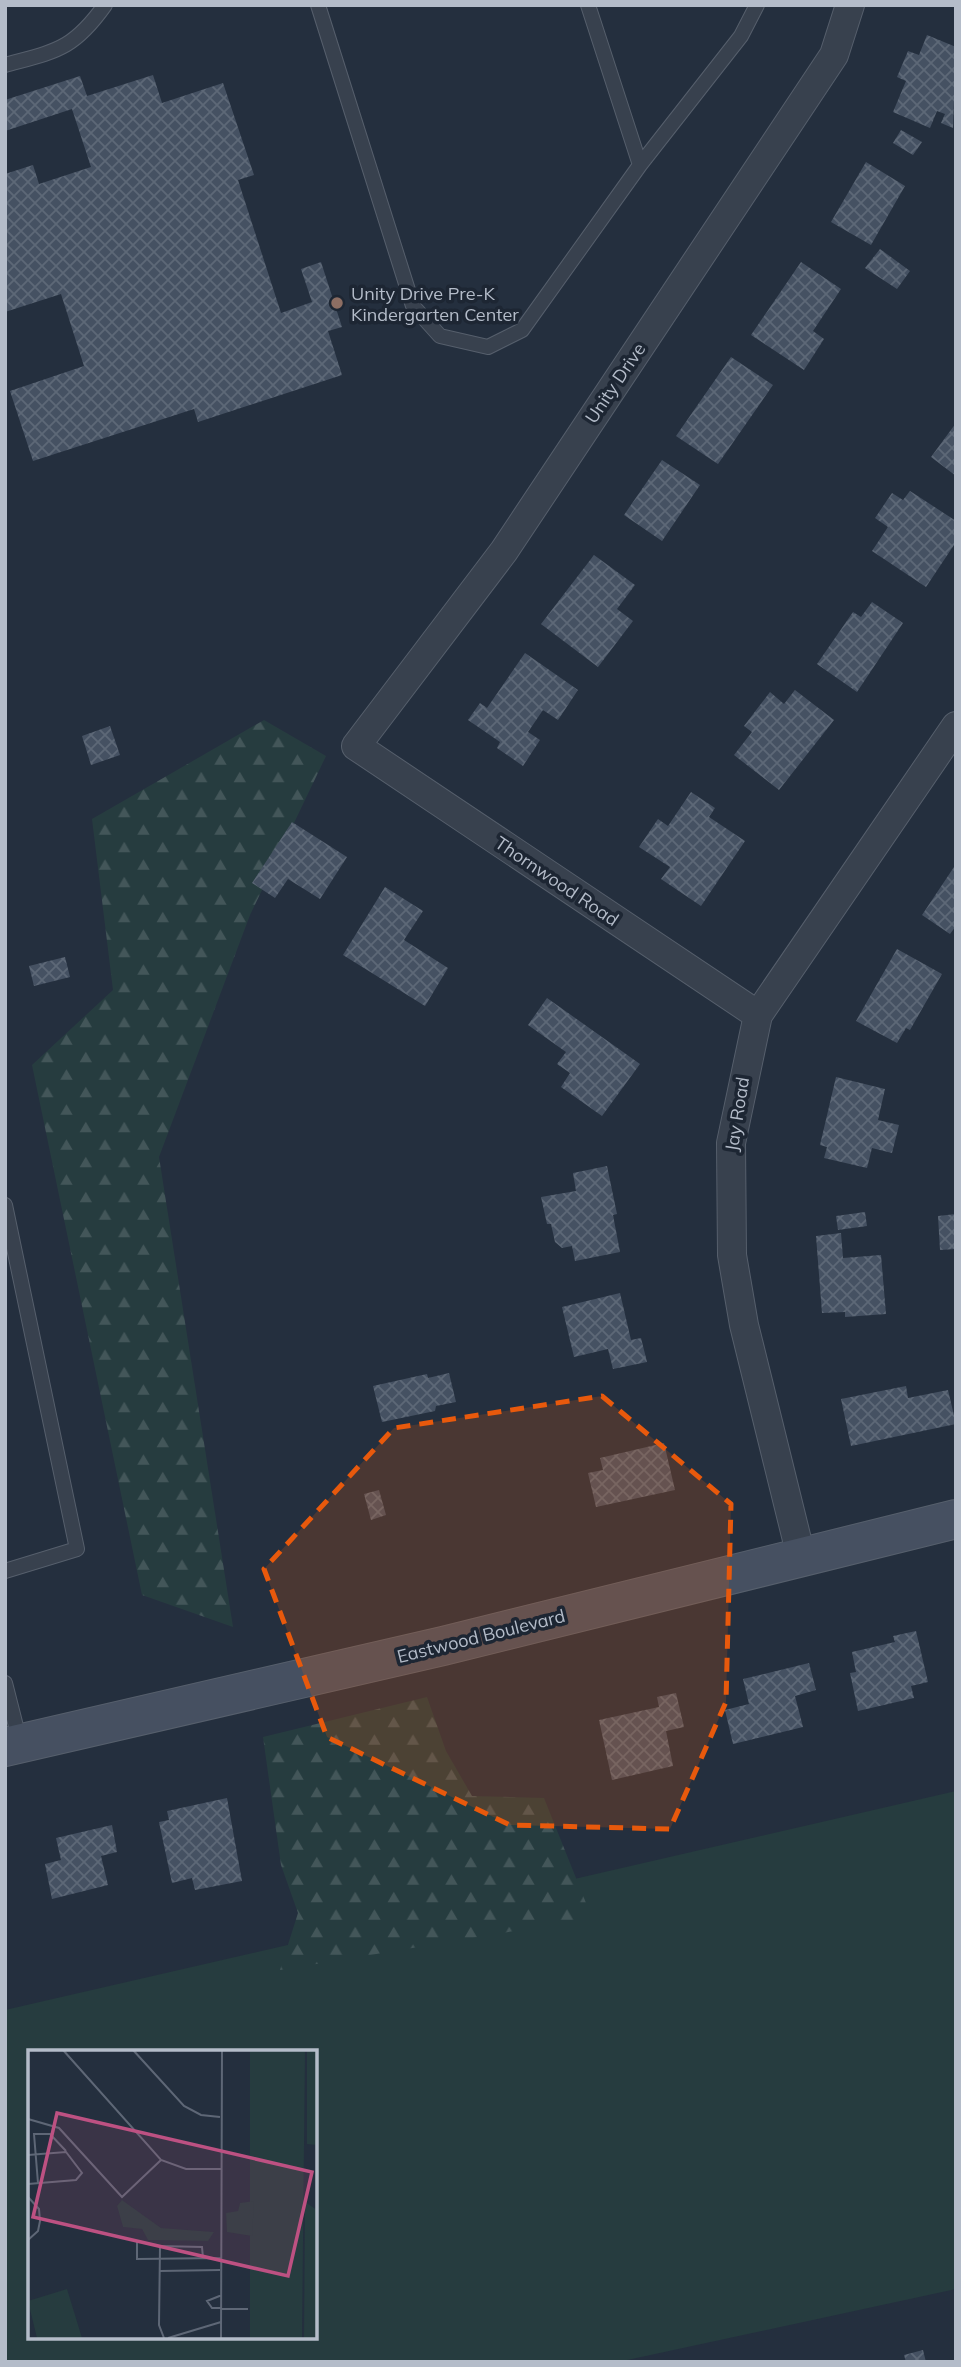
<svg xmlns="http://www.w3.org/2000/svg" width="961" height="2367" viewBox="0 0 961 2367" font-family="Mulish,sans-serif">
<defs>
<pattern id="forest-firs" width="22" height="20" patternUnits="userSpaceOnUse" patternTransform="scale(1.75)"><rect width="22" height="20" fill="#263c3f"/><path d="M5 1l3.5 6h-7zM16 11l3.5 6h-7z" fill="#435659"/></pattern>
<pattern id="building-cross-hatch" width="8" height="8" patternUnits="userSpaceOnUse" patternTransform="scale(1.75)"><rect width="8" height="8" fill="#455162"/><path d="M0 0l8 8M0 8l8-8" fill="none" stroke="#5d6877"/></pattern>
</defs>
<rect width="100%" height="100%" fill="#242f3e"/>
<!-- green -->
<path fill="#263c3f" fill-rule="evenodd" d="M 956,1791 L 956,2289 L 618,2362 L 5,2362 L 5,2010 ZM 30,2052 L 315,2052 L 315,2337 L 30,2337 Z"/>
<!-- forest -->
<path fill="url(#forest-firs)" d="M 264,720 L 326,756 L 250,915 L 159,1157 L 233,1627 L 142,1595 L 32,1065 L 113,990 L 92,819 Z
M 427,1697 L 446,1751 L 472,1796 L 544,1798 L 592,1918 L 280,1970 L 298,1913 L 281,1865 L 263,1737 Z"/>
<!-- building -->
<path fill="url(#building-cross-hatch)" d="M 927,35 L 956,47 L 953,128 L 941,123 L 945,114 L 937,111 L 930,128 L 893,112 L 906,81 L 897,77 L 908,51 L 919,55 Z
M 153,75 L 162,103 L 223,83 L 254,175 L 238,180 L 281,313 L 312,302 L 301,269 L 321,262 L 342,327 L 328,331 L 342,375 L 198,422 L 194,409 L 33,461 L 10,391 L 84,366 L 61,294 L 5,312 L 5,174 L 33,165 L 39,184 L 91,167 L 72,109 L 5,131 L 5,100 L 80,76 L 87,96 Z
M 901,130 L 922,142 L 913,155 L 893,143 Z
M 866,162 L 905,186 L 871,245 L 831,222 Z
M 880,249 L 910,271 L 897,289 L 865,268 Z
M 801,262 L 841,289 L 813,331 L 824,339 L 804,370 L 751,335 Z
M 731,357 L 773,385 L 718,464 L 676,436 Z
M 956,423 L 956,476 L 931,457 Z
M 662,460 L 700,485 L 662,541 L 624,515 Z
M 910,491 L 956,521 L 956,542 L 926,587 L 872,551 L 888,527 L 875,518 L 892,493 L 903,500 Z
M 594,555 L 635,585 L 617,609 L 633,621 L 598,667 L 541,624 Z
M 872,602 L 903,623 L 857,692 L 817,664 L 853,612 L 861,617 Z
M 525,653 L 578,690 L 558,720 L 543,710 L 528,732 L 540,740 L 523,766 L 497,748 L 500,742 L 468,720 L 480,703 L 487,708 Z
M 795,690 L 834,720 L 779,790 L 734,755 L 752,732 L 744,726 L 770,692 L 784,704 Z
M 110,726 L 120,755 L 91,765 L 82,736 Z
M 691,792 L 715,808 L 709,817 L 745,841 L 701,906 L 661,879 L 670,867 L 639,847 L 658,819 L 668,826 Z
M 292,822 L 347,857 L 320,899 L 288,879 L 275,898 L 252,883 Z
M 956,864 L 956,926 L 950,934 L 922,915 Z
M 385,887 L 423,911 L 404,940 L 448,968 L 425,1006 L 343,955 Z
M 897,949 L 942,974 L 910,1030 L 906,1028 L 897,1043 L 856,1021 Z
M 65,957 L 70,977 L 34,986 L 29,966 Z
M 547,998 L 640,1064 L 602,1116 L 561,1087 L 570,1073 L 557,1064 L 566,1052 L 528,1025 Z
M 836,1077 L 885,1089 L 878,1120 L 899,1125 L 892,1153 L 872,1148 L 867,1168 L 824,1158 L 827,1147 L 820,1145 Z
M 607,1166 L 617,1214 L 613,1215 L 620,1252 L 575,1261 L 572,1246 L 562,1248 L 555,1242 L 551,1224 L 547,1224 L 541,1197 L 576,1191 L 573,1173 Z
M 865,1212 L 867,1226 L 838,1230 L 836,1216 Z
M 956,1214 L 956,1249 L 940,1250 L 938,1216 Z
M 841,1233 L 843,1258 L 881,1255 L 886,1314 L 845,1317 L 845,1312 L 822,1313 L 816,1236 Z
M 620,1293 L 631,1340 L 641,1338 L 647,1362 L 613,1369 L 608,1349 L 574,1357 L 562,1307 Z
M 449,1373 L 456,1402 L 436,1406 L 435,1411 L 382,1422 L 373,1386 L 427,1374 L 428,1378 Z
M 906,1386 L 908,1398 L 948,1390 L 956,1424 L 851,1446 L 841,1399 Z
M 664,1443 L 675,1490 L 596,1507 L 588,1473 L 603,1470 L 600,1458 Z
M 379,1490 L 386,1515 L 371,1520 L 364,1494 Z
M 916,1631 L 928,1682 L 911,1686 L 914,1698 L 858,1711 L 850,1673 L 856,1672 L 852,1652 L 895,1642 L 893,1636 Z
M 809,1663 L 816,1690 L 795,1696 L 803,1727 L 733,1744 L 725,1710 L 749,1704 L 743,1679 Z
M 676,1693 L 684,1727 L 666,1731 L 673,1766 L 612,1780 L 599,1720 L 659,1707 L 657,1697 Z
M 227,1798 L 242,1881 L 195,1890 L 192,1878 L 172,1883 L 159,1822 L 169,1820 L 167,1811 Z
M 112,1825 L 117,1852 L 101,1856 L 108,1885 L 52,1899 L 45,1864 L 61,1860 L 56,1838 Z
M 923,2350 L 926,2362 L 906,2362 L 904,2355 Z"/>
<g fill="none" stroke-linecap="round" stroke-linejoin="round">
<defs>
<path id="lane" d="M 318,5 L 413,306 L 440,336 L 488,347 L 522,330 L 640,165 L 588,5
M 5,65 C 56,51 73,50 105,5
M 640,165 L 741,36 L 757,5
M 5,1205 L 77,1549 L 5,1571
M 5,1683 L 20,1742"/>
<path id="street" d="M 758,1015 L 356,746 L 504,551 L 834,55 L 850,5
M 801,1556 L 744,1325 L 732,1255 L 731,1143 L 758,1015 L 956,726"/>
<path id="secondary" d="M 5,1747 L 443,1646 L 956,1519"/>
</defs>
<!-- lane casing -->
<use href="#lane" stroke="#565f6c" stroke-width="16"/>
<!-- street casing -->
<use href="#street" stroke="#565f6c" stroke-width="30"/>
<!-- secondary casing -->
<use href="#secondary" stroke="#565f6c" stroke-width="40"/>
<!-- lane -->
<use href="#lane" stroke="#38414e" stroke-width="14"/>
<!-- street -->
<use href="#street" stroke="#38414e" stroke-width="28"/>
<!-- secondary -->
<use href="#secondary" stroke="#465061" stroke-width="38"/>
</g>
<!-- marked area -->
<path fill="#e8590c" fill-opacity="0.2" stroke="#e8590c" stroke-width="5" stroke-dasharray="14 9" stroke-linejoin="round" d="M 602,1396 L 731,1504 L 726,1702 L 670,1829 L 510,1825 L 327,1737 L 264,1569 L 394,1428 Z"/>
<!-- markers -->
<circle fill="#8d6e63" stroke="#1d2633" stroke-width="2.5" cx="337" cy="303" r="7"/>
<g text-anchor="middle" dominant-baseline="central" stroke-width="7" stroke-linejoin="round" paint-order="stroke">
<!-- poi labels -->
<g font-size="18" fill="#b4bcc9" stroke="#1d2633" text-anchor="start">
<text x="351" y="293">Unity Drive Pre-K<tspan x="351" dy="21">Kindergarten Center</tspan></text>
</g>
<!-- street labels -->
<g font-size="18" fill="#b4bcc9" stroke="#1d2633">
<text transform="translate(615 383) rotate(-56)">Unity Drive</text>
<text transform="translate(557 881) rotate(34)">Thornwood Road</text>
<text transform="translate(737 1114) rotate(-81)">Jay Road</text>
<text transform="translate(481 1636) rotate(-14)">Eastwood Boulevard</text>
</g>
</g>
<!-- overview -->
<g transform="translate(28 2050)">
<rect width="289" height="289" fill="#242f3e"/>
<path d="M 222,0 L 277,0 L 274,288 L 222,288 ZM 39,239 L 54,288 L 9,288 L 0,251 Z" fill="#263c3f"/>
<path d="M 279,0 L 289,0 L 289,95 L 279,94 ZM 94,150 L 133,178 L 186,182 L 180,191 L 120,190 L 114,179 L 95,177 L 89,156 ZM 226,151 L 224,186 L 199,182 L 198,163 L 210,161 L 212,153 ZM 277,152 L 289,160 L 289,288 L 276,288 Z" fill="#263c3f"/>
<path fill="none" stroke="#5e6776" stroke-width="2" d="M 35,0 L 133,110 L 158,119 L 193,119M 105,0 L 156,56 L 173,65 L 192,67M 0,69 L 31,78 L 94,147 L 133,110M 0,105 L 38,102 L 54,123 L 48,130 L 0,134M 10,133 L 6,84 L 22,84 L 38,101M 0,147 L 11,159 L 12,171 L 10,181 L 0,190M 109,192 L 109,209 L 193,208M 132,221 L 192,220M 194,245 L 179,251 L 184,258 L 194,258M 194,259 L 220,259M 136,288 L 131,275 L 132,196 L 174,197 L 175,208M 140,288 L 193,272M 193,288 L 194,0"/>
<path fill="#bd5182" fill-opacity="0.15" stroke="#bd5182" stroke-width="3.5" d="M 29,63 L 284,122 L 260,226 L 5,167 Z"/>
<rect width="289" height="289" fill="none" stroke="#b4bcc9" stroke-width="3.5"/>
</g>
<!-- border -->
<rect width="961" height="2367" fill="none" stroke="#b4bcc9" stroke-width="14"/>
</svg>
